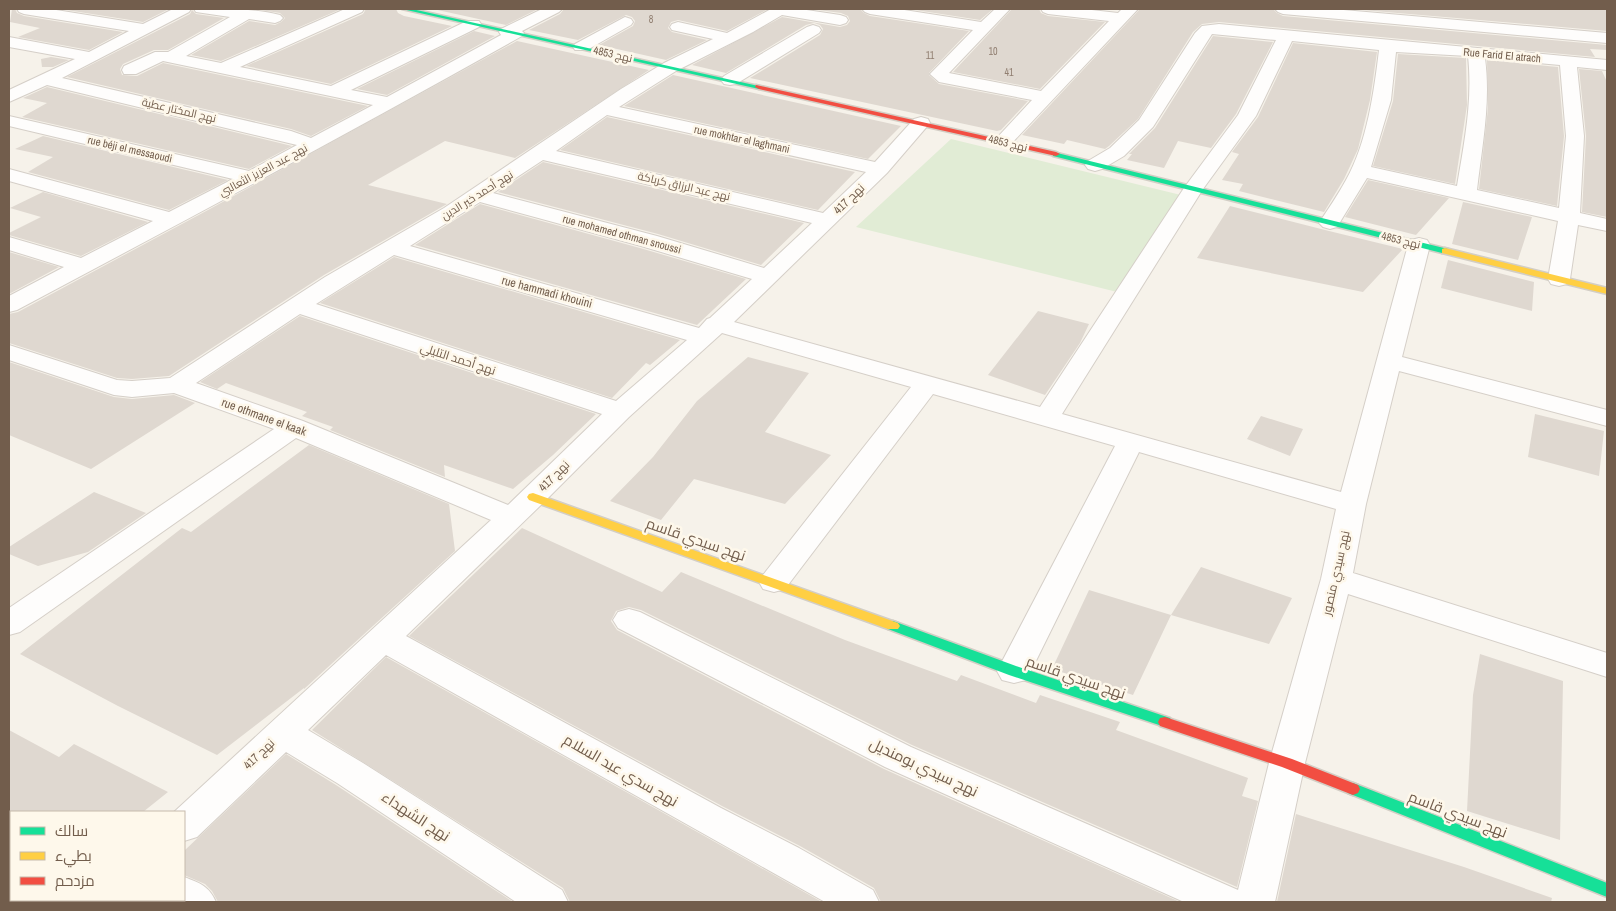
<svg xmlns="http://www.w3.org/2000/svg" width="1616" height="911" viewBox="0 0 1616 911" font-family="'Archivo Narrow',Cairo,sans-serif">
<rect width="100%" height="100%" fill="#f6f2ea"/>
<!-- green -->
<path fill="#e1ecd5" d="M 951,139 L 1185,196 L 1121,293 L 856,227 Z"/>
<!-- building -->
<path fill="#dfd8d0" d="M 12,9 L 15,9 L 17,13 L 24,16 L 123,32 L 89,50 L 18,37 L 40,28 L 10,22 Z
M 60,9 L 169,9 L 143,22 Z
M 254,9 L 341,9 L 221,61 L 191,55 L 249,21 L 275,25 L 281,22 L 285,18 L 280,13 Z
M 366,9 L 396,9 L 398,13 L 404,16 L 452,26 L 331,84 L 246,66 L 363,14 Z
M 433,9 L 538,9 L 506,25 Z
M 564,9 L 768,9 L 727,31 L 678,20 L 671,22 L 668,28 L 672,32 L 707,40 L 666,60 L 599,45 L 633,26 L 635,21 L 632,17 L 626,15 L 578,40 L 529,30 L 560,14 Z
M 811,9 L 860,9 L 864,13 L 870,16 L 969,31 L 929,73 L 929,75 L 939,84 L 1028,101 L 1001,130 L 997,131 L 750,78 L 820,35 L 823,29 L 820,25 L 814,23 L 806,25 L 726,73 L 692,65 L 782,17 L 840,27 L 847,25 L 850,21 L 848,16 L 841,13 Z
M 909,9 L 993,9 L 980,20 Z
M 1012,9 L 1039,9 L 1041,13 L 1048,16 L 1105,22 L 1040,89 L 953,72 Z
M 1140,9 L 1273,9 L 1277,13 L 1283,16 L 1607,45 L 1607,50 L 1590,49 L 1595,57 L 1219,22 L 1202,24 L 1193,32 L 1138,119 L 1109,146 L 1105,149 L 1067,140 L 1064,144 L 1022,135 Z
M 1351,9 L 1607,9 L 1607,31 Z
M 192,10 L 196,14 L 224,18 L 168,50 L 154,50 L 123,64 L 120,69 L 122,75 L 137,76 L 163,63 L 368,106 L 311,136 L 291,129 L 67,77 L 190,14 Z
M 474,31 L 495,36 L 387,95 L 357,89 Z
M 1213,36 L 1273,42 L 1236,114 L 1211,148 L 1178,141 L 1164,168 L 1127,160 L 1132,154 L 1129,154 L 1155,128 Z
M 517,41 L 649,70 L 515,158 L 445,141 L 368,185 L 447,204 L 324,275 L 169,376 L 132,379 L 117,378 L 9,343 L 9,314 L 18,312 L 208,210 Z
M 1293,43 L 1377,52 L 1370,100 L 1358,149 L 1344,179 L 1324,212 L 1239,191 L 1243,184 L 1222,180 L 1239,154 L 1232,152 L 1258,117 Z
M 1398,54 L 1466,58 L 1467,105 L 1455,184 L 1373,166 L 1393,101 Z
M 51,57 L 69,60 L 53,67 L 42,67 L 41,59 Z
M 1487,60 L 1558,67 L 1564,136 L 1557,206 L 1479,189 L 1488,108 Z
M 1579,69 L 1602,71 L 1607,82 L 1607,217 L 1582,212 L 1586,136 Z
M 673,75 L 901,126 L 868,159 L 624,106 Z
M 47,87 L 292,146 L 249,169 L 22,117 L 47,103 L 23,98 Z
M 607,117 L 855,172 L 818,210 L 560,150 Z
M 43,136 L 228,180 L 169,210 L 28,172 L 53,157 L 15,149 Z
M 543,162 L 804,223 L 761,265 L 658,234 L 498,192 Z
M 1368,180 L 1449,198 L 1416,235 L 1345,217 Z
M 43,192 L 148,222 L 81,256 L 9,235 L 9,233 L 41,217 L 10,208 Z
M 1463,202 L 1532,217 L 1518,260 L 1452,244 Z
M 480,204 L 640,248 L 746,279 L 697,325 L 415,245 Z
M 1230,206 L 1329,231 L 1403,249 L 1363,292 L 1197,258 Z
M 9,252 L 59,267 L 9,294 Z
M 394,257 L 680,340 L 650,365 L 646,363 L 612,398 L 320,303 Z
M 1448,260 L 1534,282 L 1532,311 L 1441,288 Z
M 1038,311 L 1089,324 L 1080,343 L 1045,395 L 988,375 Z
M 300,316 L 596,414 L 553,455 L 513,489 L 444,465 L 445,477 L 330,430 L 333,427 L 302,416 L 307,412 L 226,383 L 217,389 L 200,382 Z
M 748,357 L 809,373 L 765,432 L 831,455 L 785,504 L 694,479 L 661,520 L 610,501 L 653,457 L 697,401 Z
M 9,362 L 114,397 L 132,399 L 174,395 L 195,403 L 91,469 L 9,435 Z
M 1535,414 L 1604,431 L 1599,476 L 1528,457 Z
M 1261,416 L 1303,429 L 1290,456 L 1247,439 Z
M 309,445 L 449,504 L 455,551 L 304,689 L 304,688 L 217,755 L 118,706 L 20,654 L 182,528 L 191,532 Z
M 94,492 L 146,513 L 88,552 L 38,566 L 9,554 L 9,547 Z
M 522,528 L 662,592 L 681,572 L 845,640 L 957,681 L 961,675 L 1036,703 L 1040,695 L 1120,722 L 1116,730 L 1248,778 L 1242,796 L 1258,801 L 1237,887 L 912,745 L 641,610 L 629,607 L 616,611 L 611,621 L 617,630 L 884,769 L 1180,902 L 881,902 L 874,888 L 800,846 L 722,806 L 409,636 Z
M 1201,567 L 1292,598 L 1269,644 L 1171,615 Z
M 1089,590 L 1171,615 L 1133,695 L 1052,669 Z
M 1480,654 L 1563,681 L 1560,840 L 1467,811 L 1473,695 Z
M 386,657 L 822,902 L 570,902 L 563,888 L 312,730 Z
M 9,730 L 59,757 L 74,744 L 168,792 L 143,812 L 9,812 Z
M 286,754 L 336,785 L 513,902 L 218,902 L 212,891 L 205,884 L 184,875 L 184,851 Z
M 1296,814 L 1464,867 L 1552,898 L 1551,902 L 1277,902 Z"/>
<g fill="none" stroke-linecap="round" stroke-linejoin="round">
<defs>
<path id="street" d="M 17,9 L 50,9 L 143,24 L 173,9 L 191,9 L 189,12 L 62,78 L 291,131 L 311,138 L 373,105 L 163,61 L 136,74 L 124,74 L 122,70 L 124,66 L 155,52 L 168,52 L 230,17 L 196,12 L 194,9 C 223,9 252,8 280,15 L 283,18 L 280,21 L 275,23 L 249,19 L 186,56 L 221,63 L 345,9 L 364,9 L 362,12 L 240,67 L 331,86 L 467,21 L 479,21 L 481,24 L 479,27 L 351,90 L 387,97 L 501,35 L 499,32 L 501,29 L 542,9 L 562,9 L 559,12 L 522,31 L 524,33 L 522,36 C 355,130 186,220 17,310 L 9,312 L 9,296 L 64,267 L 9,250 L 9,237 L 81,258 L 153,221 L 9,181 L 9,169 L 169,212 L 233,179 L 9,126 L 9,116 L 249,171 L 297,145 L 47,85 L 9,102 L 9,90 L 75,59 L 9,47 L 9,37 L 89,52 L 129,31 L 24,14 L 19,12 Z
M 771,9 L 800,9 L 840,15 L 846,17 L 848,20 L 846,23 L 840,25 L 782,15 L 753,32 L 676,71 L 619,107 L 875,162 L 914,119 L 921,117 L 928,119 L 930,123 L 887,173 L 734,322 L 1040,407 L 1184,188 L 1238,115 L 1276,40 L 1212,34 L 1153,127 L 1124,156 L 1102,169 L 1095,171 L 1088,169 L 1085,165 L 1088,161 L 1110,148 L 1139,120 L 1195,33 L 1202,26 L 1219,24 L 1607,60 L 1607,70 L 1577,67 L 1584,136 L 1580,213 L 1607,219 L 1607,231 L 1578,225 L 1570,279 L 1567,284 L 1559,286 L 1551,284 L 1548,279 L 1558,221 L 1367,178 L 1337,227 L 1330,229 L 1323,227 L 1319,223 C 1328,209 1338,195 1346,180 C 1367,143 1374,92 1379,50 L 1292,41 L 1256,116 L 1203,189 L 1062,414 L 1341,492 L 1408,245 L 1411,240 L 1419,238 L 1427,240 L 1430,245 L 1402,357 L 1607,410 L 1607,426 L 1399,371 L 1366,504 L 1353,573 L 1607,653 L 1607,677 L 1348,594 L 1305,763 L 1275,902 L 1184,902 L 885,767 L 618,628 L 613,620 L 618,612 L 629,609 L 640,612 L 911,747 L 1238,890 L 1269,763 L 1321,579 L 1336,509 L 1139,452 L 1031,671 L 1026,680 L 1014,683 L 1002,680 L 997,671 L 1115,446 L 933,394 L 785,589 L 774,592 L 763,589 L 759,582 L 763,575 L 911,387 L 722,333 L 629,417 L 543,503 L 406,636 L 721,808 L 799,848 L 873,890 L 879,902 L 825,902 L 386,655 L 308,730 L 363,763 L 562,890 L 568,902 L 516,902 L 337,783 L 286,752 L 197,837 L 184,841 L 184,812 L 174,812 L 491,520 L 296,438 L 20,632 L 9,635 L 9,608 L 274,429 L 174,393 L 132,397 L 114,395 L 9,360 L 9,345 L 117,380 L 132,381 L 170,378 L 325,277 L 444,208 L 621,89 L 664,63 L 713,39 L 672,30 L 670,27 L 672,24 L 678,22 L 727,33 ZM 1396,52 L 1468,56 C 1473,101 1464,143 1457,186 L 1371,167 L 1391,100 ZM 1485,58 L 1560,65 L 1566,136 L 1559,208 L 1477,190 C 1482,146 1491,103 1485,58 ZM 607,115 L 866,172 L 823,213 L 556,151 ZM 543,160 L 812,223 L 764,268 L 657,236 L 493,193 ZM 480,202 L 641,246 L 752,279 L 710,318 L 707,319 L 699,328 L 410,246 ZM 394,255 L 687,340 L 616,401 L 316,304 ZM 300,314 L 602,414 L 508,505 L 303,421 L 196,383 Z
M 862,9 L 898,9 L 981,22 L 995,9 L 1010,9 L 949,73 L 1041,91 L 1109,21 L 1048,14 L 1043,12 L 1041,9 L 1083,9 L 1118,13 L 1122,9 L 1138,9 L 1010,145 L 1003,147 L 996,145 L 994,141 L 1032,100 L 939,82 L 930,74 L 973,30 L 870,14 L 865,12 Z
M 1275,9 L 1332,9 L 1607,33 L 1607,43 L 1283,14 L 1278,12 Z
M 625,17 L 631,19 L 633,22 L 631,25 L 587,50 L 575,50 L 573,47 L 575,44 Z
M 813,25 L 819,27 L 821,30 L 819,33 L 736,84 L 730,85 L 724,84 L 721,80 L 724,76 L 807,27 Z
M 184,877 C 200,883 209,886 216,902 L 168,902 L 167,900 L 184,900 Z
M 84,900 L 125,900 L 124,902 L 83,902 Z"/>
<path id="fast" d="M 402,9 L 412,9 L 763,87 L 759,89 Z
M 1053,152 L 1448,249 L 1449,251 L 1448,253 L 1442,253 L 1053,156 Z
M 893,621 L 1019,667 L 1170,718 L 1172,722 L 1170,726 L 1165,727 L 1009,675 L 888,629 L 886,626 L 888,623 Z
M 1353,783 L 1607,883 L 1607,897 L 1348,793 L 1346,789 L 1348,785 Z"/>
<path id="slow" d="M 1445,248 L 1607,288 L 1607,294 L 1442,253 L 1442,249 Z
M 533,493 L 898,623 L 900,626 L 898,629 L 888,629 L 529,500 L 527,497 L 529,494 Z"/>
<path id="jam" d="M 756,85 L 1056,152 L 1060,154 L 1056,156 L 759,89 L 755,87 Z
M 1165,717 L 1292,759 L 1358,785 L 1360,789 L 1358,793 L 1353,795 L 1282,767 L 1160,726 L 1158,722 L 1160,718 Z"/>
</defs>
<!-- street casing -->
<use href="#street" stroke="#d5cfc8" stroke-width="2"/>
<!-- fast casing -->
<use href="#fast" stroke="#d3cec5" stroke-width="3"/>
<!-- slow casing -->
<use href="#slow" stroke="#d3cec5" stroke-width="3"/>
<!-- jam casing -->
<use href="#jam" stroke="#d3cec5" stroke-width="3"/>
<!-- street -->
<use href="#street" fill="#fefdfc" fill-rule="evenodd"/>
<!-- fast -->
<use href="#fast" fill="#16e098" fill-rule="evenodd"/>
<!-- slow -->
<use href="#slow" fill="#ffcf43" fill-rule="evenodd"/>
<!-- jam -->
<use href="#jam" fill="#f24e42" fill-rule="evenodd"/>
</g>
<g text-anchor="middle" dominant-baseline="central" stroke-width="5" stroke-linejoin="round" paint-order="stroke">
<!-- number labels -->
<g font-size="10" fill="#907e70">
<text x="651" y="19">8</text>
<text x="993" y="51">10</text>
<text x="930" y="55">11</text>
<text x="1009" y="72">41</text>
</g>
<!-- far-street labels -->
<g font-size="11" fill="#725d4c" stroke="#fef8eb">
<text transform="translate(613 54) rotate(13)">نهج 4853</text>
<text transform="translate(1502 55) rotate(5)">Rue Farid El atrach</text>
<text transform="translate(179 110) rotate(13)">نهج المختار عطية</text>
<text transform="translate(742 139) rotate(12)">rue mokhtar el laghmani</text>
<text transform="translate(1008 143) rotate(14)">نهج 4853</text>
<text transform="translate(130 149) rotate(13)">rue béji el messaoudi</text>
<text transform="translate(263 170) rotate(-28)">نهج عبد العزيز الثعالبي</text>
<text transform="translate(684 186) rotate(13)">نهج عبد الرزاق كرباكة</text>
<text transform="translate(477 195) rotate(-32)">نهج أحمد خير الدين</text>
<text transform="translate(622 234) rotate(15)">rue mohamed othman snoussi</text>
<text transform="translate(1401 240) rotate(14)">نهج 4853</text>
</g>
<!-- street labels -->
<g font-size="12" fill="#725d4c" stroke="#fef8eb">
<text transform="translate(849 199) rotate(-44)">نهج 417</text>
<text transform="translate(547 292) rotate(15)">rue hammadi khouini</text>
<text transform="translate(458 359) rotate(18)">نهج أحمد التليلي</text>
<text transform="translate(264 417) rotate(20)">rue othmane el kaak</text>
<text transform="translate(554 476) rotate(-45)">نهج 417</text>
<text transform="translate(1336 573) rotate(-77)">نهج سيدي منصور</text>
<text transform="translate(259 754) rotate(-44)">نهج 417</text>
</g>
<!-- near-street labels -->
<g font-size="15" fill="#725d4c" stroke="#fef8eb">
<text transform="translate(696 539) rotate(19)">نهج سيدي قاسم</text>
<text transform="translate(1076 677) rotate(19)">نهج سيدي قاسم</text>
<text transform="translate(924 767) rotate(25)">نهج سيدي بومنديل</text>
<text transform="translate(621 770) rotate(30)">نهج سدي عبد السلام</text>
<text transform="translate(1458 814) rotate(21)">نهج سيدي قاسم</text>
<text transform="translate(416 816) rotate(33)">نهج الشهداء</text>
</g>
</g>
<!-- border -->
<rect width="1616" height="911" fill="none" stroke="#725d4c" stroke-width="20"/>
<!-- legend -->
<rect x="10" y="811" width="175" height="90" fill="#fef8eb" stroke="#c6baab"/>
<rect x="20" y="827" width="25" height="8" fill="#16e098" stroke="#c6baab"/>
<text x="55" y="836" font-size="15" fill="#725d4c">سالك</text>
<rect x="20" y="852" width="25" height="8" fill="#ffcf43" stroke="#c6baab"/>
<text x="55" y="861" font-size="15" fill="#725d4c">بطيء</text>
<rect x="20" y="877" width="25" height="8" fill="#f24e42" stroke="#c6baab"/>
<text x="55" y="886" font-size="15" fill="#725d4c">مزدحم</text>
</svg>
